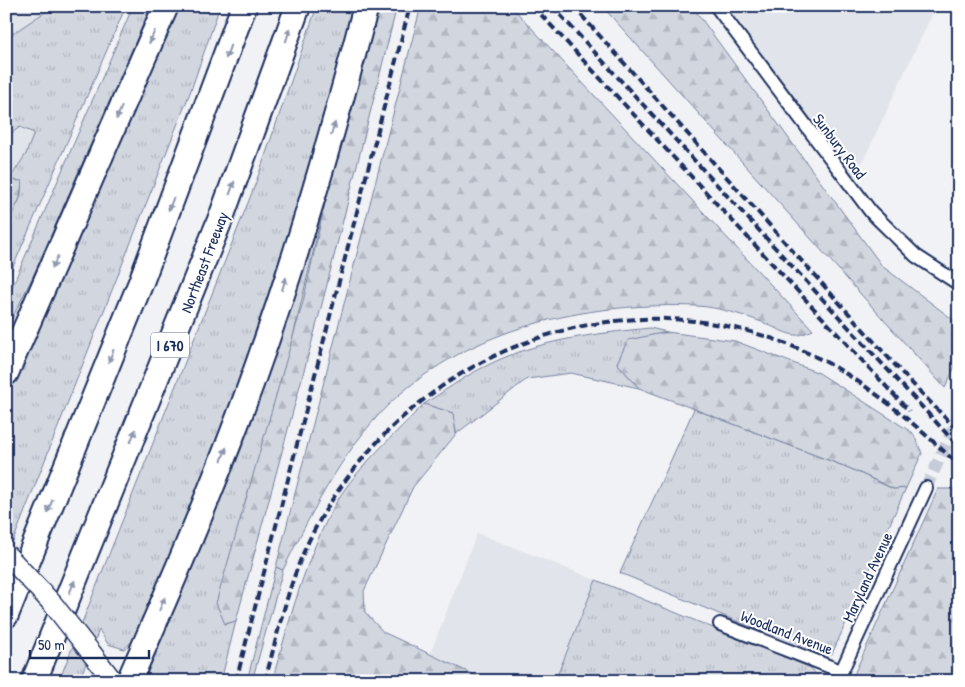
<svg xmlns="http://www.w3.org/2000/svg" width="965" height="687" viewBox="0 0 965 687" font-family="'Patrick Hand',sans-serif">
<defs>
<pattern id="grass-tufts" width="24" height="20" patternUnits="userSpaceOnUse" patternTransform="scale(1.25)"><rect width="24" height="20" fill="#d2d6df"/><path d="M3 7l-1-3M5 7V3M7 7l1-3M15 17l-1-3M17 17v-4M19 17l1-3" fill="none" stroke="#b4b8c2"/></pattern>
<pattern id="forest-firs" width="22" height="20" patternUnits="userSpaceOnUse" patternTransform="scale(1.25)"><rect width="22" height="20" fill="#d2d6df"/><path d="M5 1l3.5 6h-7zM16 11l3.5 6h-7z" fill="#b4b8c2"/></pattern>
</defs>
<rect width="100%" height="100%" fill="#f1f2f5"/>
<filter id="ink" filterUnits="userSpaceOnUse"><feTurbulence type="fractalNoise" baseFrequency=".02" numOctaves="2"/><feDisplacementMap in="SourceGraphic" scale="10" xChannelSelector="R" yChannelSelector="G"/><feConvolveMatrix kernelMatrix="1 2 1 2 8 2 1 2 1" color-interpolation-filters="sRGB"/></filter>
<g filter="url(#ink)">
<!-- built -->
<path fill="#e1e4ea" d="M 6,6 L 54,6 L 6,38 Z
M 725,6 L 936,6 L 854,180 Z
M 20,126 L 34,133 L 26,154 L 6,184 L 6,137 Z
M 477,533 L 596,580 L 555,681 L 487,681 L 430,654 Z"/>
<!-- grass -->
<path fill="url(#grass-tufts)" stroke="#76829e" d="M 54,6 L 126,6 L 6,283 L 6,227 L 20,198 L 22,182 L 9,180 L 26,154 L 34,133 L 20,127 L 6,137 L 6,38 Z
M 133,6 L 151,6 L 34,274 L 6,331 L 6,301 Z
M 174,6 L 220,6 L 191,90 L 6,559 L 6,391 Z
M 317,6 L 356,6 C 328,106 301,206 267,304 C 229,416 182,526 138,636 L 124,649 L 108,644 L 99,630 L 79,681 L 59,681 L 255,185 Z
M 329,185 L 225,624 L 236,621 L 221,681 L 146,681 L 151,656 L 240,450 L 272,359 Z
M 650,328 L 667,332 L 628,341 L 617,363 L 639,388 L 571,373 L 527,379 L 456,434 L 453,413 L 424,404 C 443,392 462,378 482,368 C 535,340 592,334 650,328 Z
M 694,409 L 849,468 L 893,489 L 906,488 L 832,654 L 821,656 L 620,573 Z
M 276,567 L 283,570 L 252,681 L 247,681 Z
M 596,580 L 811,668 L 821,680 L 555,681 Z"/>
<!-- forest -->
<path fill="url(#forest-firs)" stroke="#76829e" d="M 375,6 L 397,6 L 321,308 L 236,621 L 225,624 L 216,603 L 303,302 L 329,185 Z
M 421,6 L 511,6 L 813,330 C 808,332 800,336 795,335 C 786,334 775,328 767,324 C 746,316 719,307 697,306 C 592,302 482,324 400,394 C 349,438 312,511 283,570 L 276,567 Z
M 602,6 L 692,6 L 882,266 L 959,324 L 959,358 L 945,388 Z
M 9,180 L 22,181 L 20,198 L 6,227 L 6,184 Z
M 667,332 L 735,341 L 819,373 L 913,433 L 922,453 L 906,488 L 894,489 L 849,468 L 639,388 L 617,363 L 628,340 Z
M 424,404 L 453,413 L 456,434 L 413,487 L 364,591 L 365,612 L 383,632 L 487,681 L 272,681 C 290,620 305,557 337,501 C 356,469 397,432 424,404 Z
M 938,489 L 959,489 L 959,681 L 851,681 Z"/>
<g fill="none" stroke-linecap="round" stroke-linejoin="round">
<!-- street-tunnel -->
<path stroke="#c6cbd7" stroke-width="12" stroke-dasharray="12 6" stroke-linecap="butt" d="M 926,488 L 959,416"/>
<defs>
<path id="street" d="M 716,6 L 871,212 L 916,256 L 959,284
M 720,624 L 841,671
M 837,681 L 926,488"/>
<path id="secondary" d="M 93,655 L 113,681"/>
<path id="highway" d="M 6,373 L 166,6
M 6,615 L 141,282 L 244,6
M 34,681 L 222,215 L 298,6
M 129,681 C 156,619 184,556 209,493 C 274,335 323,171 366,6"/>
</defs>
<!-- street casing -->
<use href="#street" stroke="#1b2f5e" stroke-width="16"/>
<!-- secondary casing -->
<use href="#secondary" stroke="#1b2f5e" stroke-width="22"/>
<!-- highway casing -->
<use href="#highway" stroke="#1b2f5e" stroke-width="28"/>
<!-- street -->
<use href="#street" stroke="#fff" stroke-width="12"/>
<!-- secondary -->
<use href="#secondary" stroke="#fff" stroke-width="19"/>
<!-- highway -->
<use href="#highway" stroke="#fff" stroke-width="24"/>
<!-- rail -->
<path stroke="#1b2f5e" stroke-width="4" stroke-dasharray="8 4" stroke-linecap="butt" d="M 533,6 L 909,411
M 552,6 L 959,447
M 573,6 L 904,375 L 959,432
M 236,681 L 410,6
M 265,681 C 279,629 290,574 316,527 C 412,350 624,266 810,354 C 867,381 912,422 959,465"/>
<defs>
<path id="secondary-bridge" d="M 6,554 L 52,603 L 93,655"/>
</defs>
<!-- secondary-bridge casing -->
<use href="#secondary-bridge" stroke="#1b2f5e" stroke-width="22" stroke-linecap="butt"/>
<!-- secondary-bridge -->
<use href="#secondary-bridge" stroke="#fff" stroke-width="19"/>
</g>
<!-- one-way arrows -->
<defs><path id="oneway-solid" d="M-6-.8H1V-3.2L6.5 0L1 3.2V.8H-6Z" transform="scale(1.25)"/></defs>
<g fill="#8d97ae">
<use href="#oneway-solid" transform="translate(288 35) rotate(-71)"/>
<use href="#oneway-solid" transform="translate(152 37) rotate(114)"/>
<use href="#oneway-solid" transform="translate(228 52) rotate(109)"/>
<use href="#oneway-solid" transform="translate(119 113) rotate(113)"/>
<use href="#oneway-solid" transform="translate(333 129) rotate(-73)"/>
<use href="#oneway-solid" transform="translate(232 188) rotate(-70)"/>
<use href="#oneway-solid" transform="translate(171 204) rotate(111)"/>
<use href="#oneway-solid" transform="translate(55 262) rotate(114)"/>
<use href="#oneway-solid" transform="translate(284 284) rotate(-72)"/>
<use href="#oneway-solid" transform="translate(111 356) rotate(112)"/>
<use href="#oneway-solid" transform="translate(133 436) rotate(-68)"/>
<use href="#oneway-solid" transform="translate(224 454) rotate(-70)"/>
<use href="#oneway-solid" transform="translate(50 506) rotate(112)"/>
<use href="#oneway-solid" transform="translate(72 587) rotate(-68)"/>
<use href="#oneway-solid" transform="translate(162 604) rotate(-67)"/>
</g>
</g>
<g text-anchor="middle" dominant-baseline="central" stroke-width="4" stroke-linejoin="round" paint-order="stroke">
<!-- shield labels -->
<rect fill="#fff" stroke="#5f6d8e" stroke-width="1" x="151" y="332.5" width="38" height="25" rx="4"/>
<g font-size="15" font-weight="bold" fill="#1b2f5e">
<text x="170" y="345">I 670</text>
</g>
<!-- street labels -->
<g font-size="16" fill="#1b2f5e" stroke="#fff">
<text transform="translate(840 146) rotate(53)">Sunbury Road</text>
<text transform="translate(204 262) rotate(-69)">Northeast Freeway</text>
<text transform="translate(867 577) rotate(-65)">Maryland Avenue</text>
<text transform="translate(787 632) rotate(21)">Woodland Avenue</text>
</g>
</g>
<!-- margin -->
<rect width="965" height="687" fill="none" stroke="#fff" stroke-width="25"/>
<rect x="12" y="12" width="940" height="662" fill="none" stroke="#1b2f5e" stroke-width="2" filter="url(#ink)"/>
<!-- scale -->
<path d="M30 650v8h119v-8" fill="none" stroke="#1b2f5e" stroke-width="2.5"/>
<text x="38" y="650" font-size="15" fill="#1b2f5e" stroke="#ffffff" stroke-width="4" paint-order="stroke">50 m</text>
</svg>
